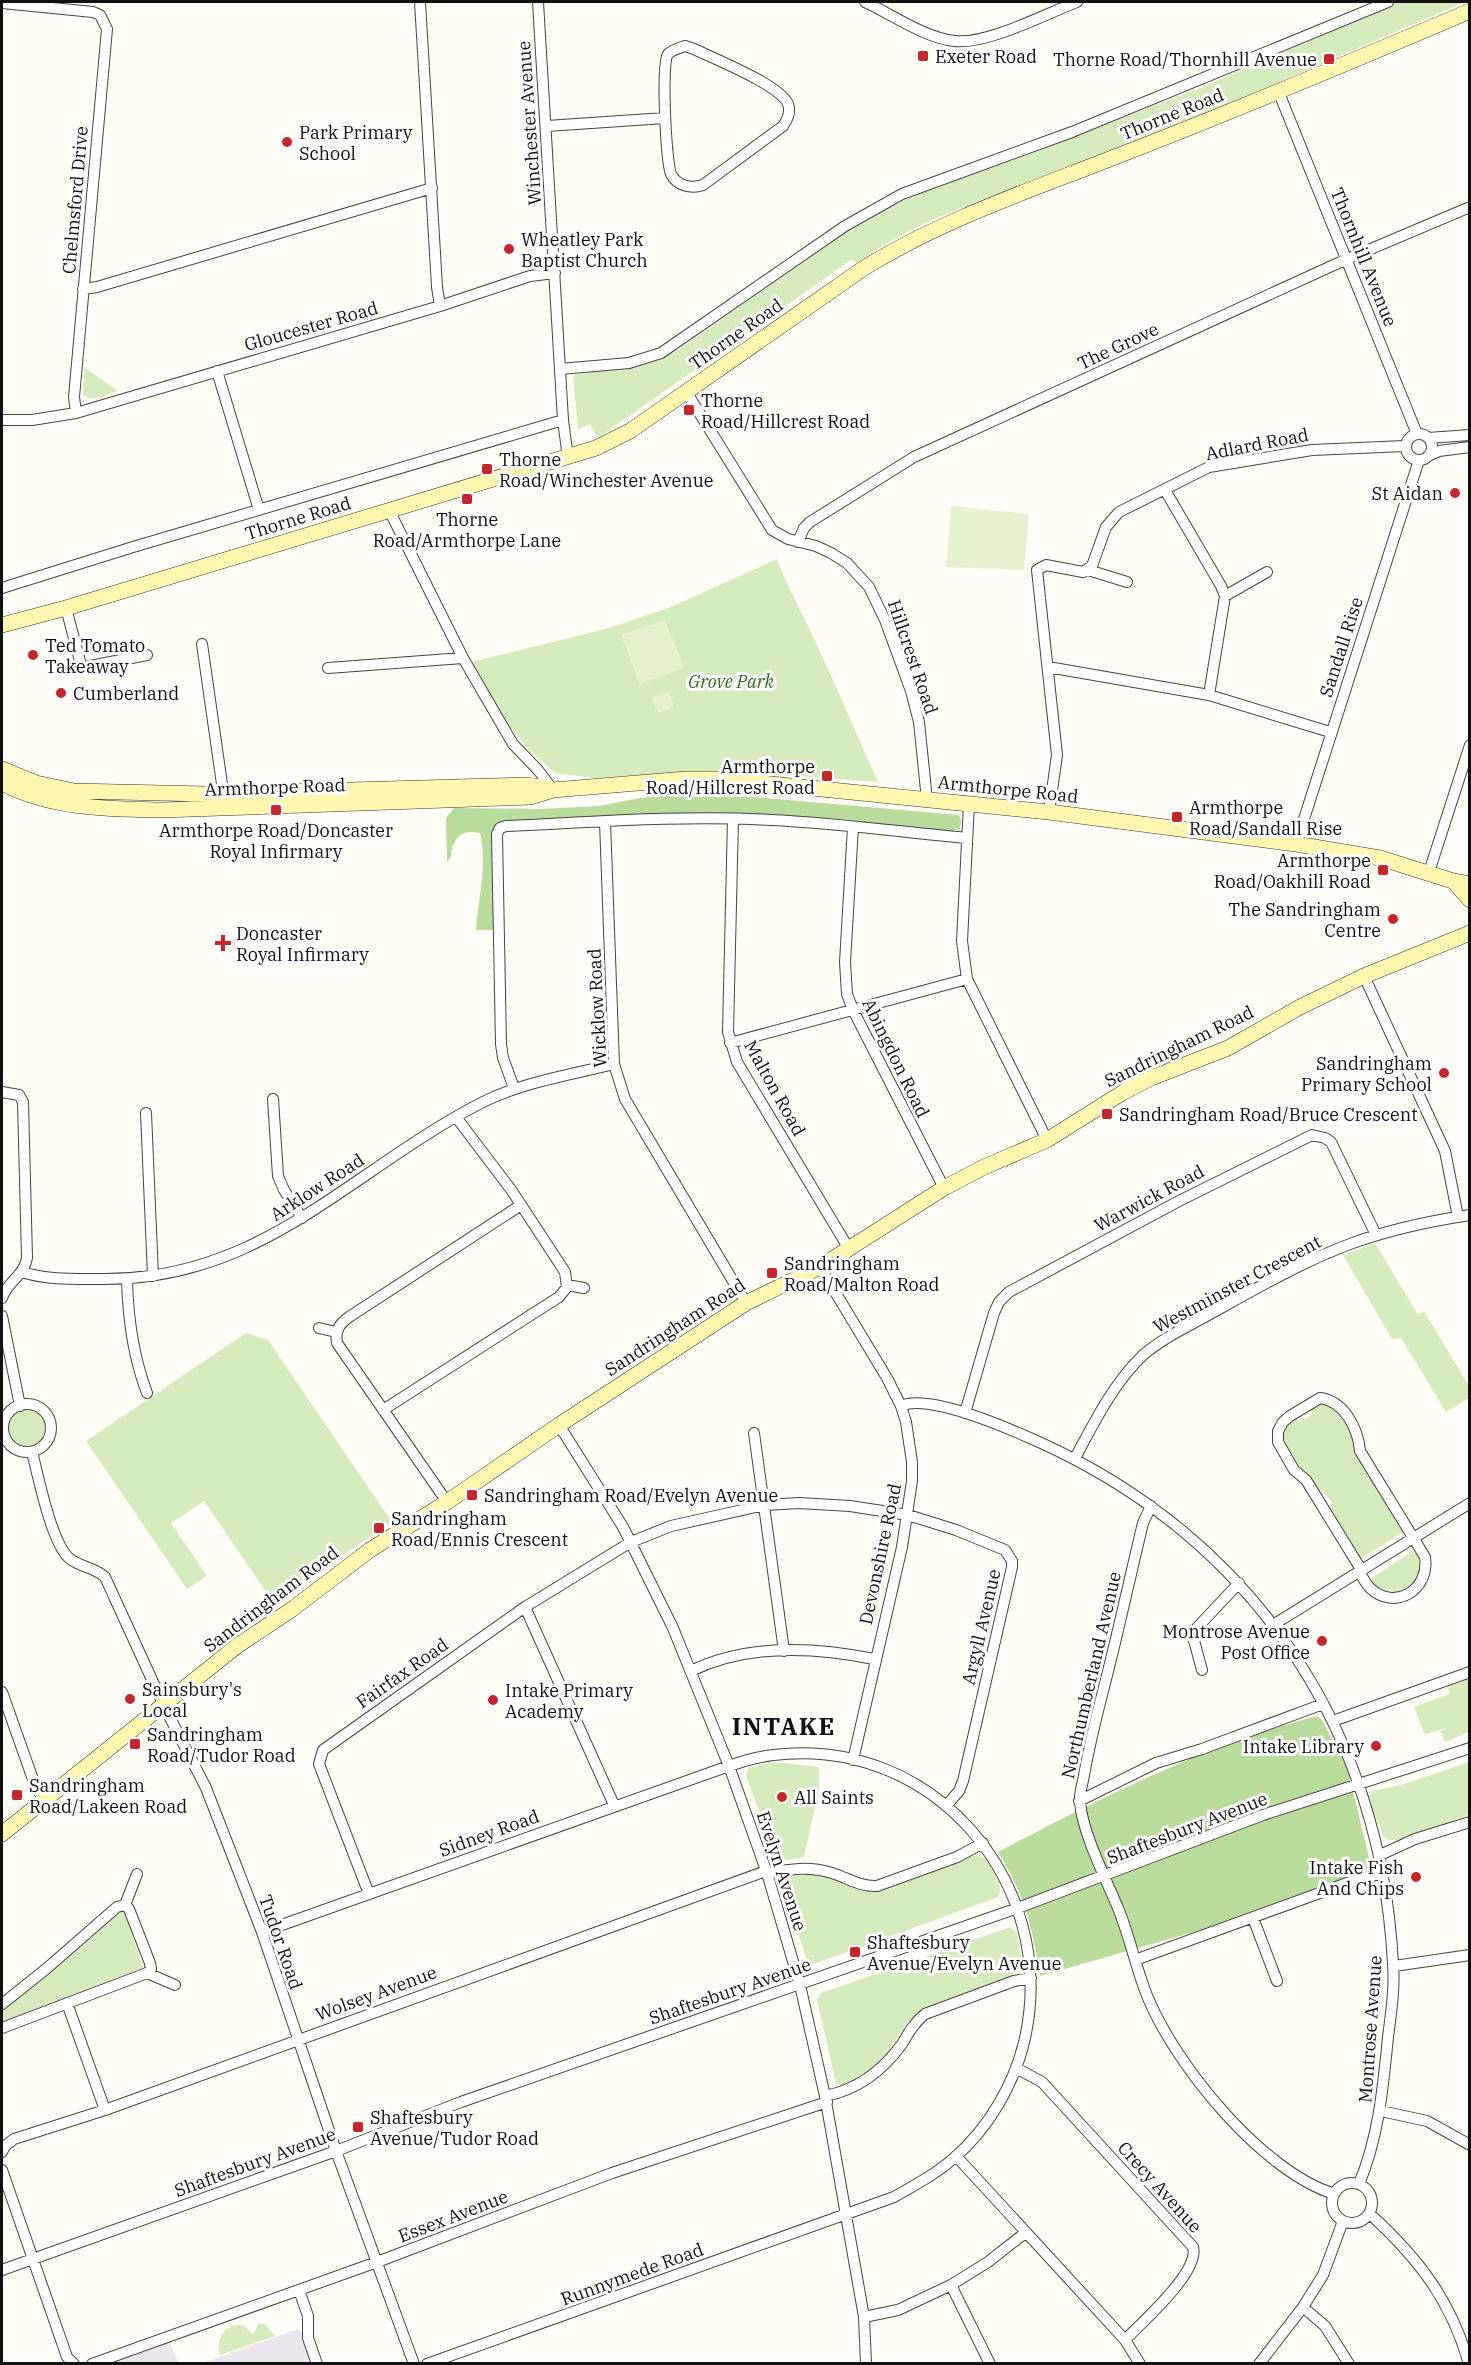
<svg xmlns="http://www.w3.org/2000/svg" width="1471" height="2365" viewBox="0 0 1471 2365" font-family="'IBM Plex Serif',serif">
<rect width="100%" height="100%" fill="#fffdf5"/>
<!-- industrial -->
<path fill="#eee6ef" d="M 298,2329 L 305,2336 L 315,2364 L 200,2364 Z
M 169,2338 L 178,2363 L 100,2364 Z"/>
<!-- green -->
<path fill="#d5ebbd" d="M 1398,2 L 1465,2 C 1346,53 1227,106 1106,154 C 1022,188 930,210 857,263 L 851,260 L 612,428 L 598,439 L 590,424 L 578,429 L 573,375 L 647,363 L 677,351 L 834,240 L 867,218 L 898,203 L 959,177 L 1062,141 L 1205,86 Z
M 84,367 L 118,391 C 106,395 94,403 83,395 Z
M 777,559 C 788,588 803,615 816,643 C 838,689 857,736 878,782 L 756,773 L 674,773 L 594,778 L 555,773 L 530,751 L 502,717 L 471,662 L 609,628 L 671,607 Z
M 1375,1243 L 1418,1315 L 1424,1311 L 1469,1386 L 1469,1398 L 1446,1412 L 1401,1338 L 1392,1339 L 1343,1255 Z
M 246,1333 L 268,1340 L 392,1522 L 273,1602 L 204,1501 L 171,1523 L 207,1576 L 187,1589 L 86,1441 Z
M 1318,1402 L 1337,1409 L 1405,1531 L 1360,1559 L 1327,1508 L 1333,1504 L 1323,1491 L 1318,1492 L 1296,1466 L 1281,1437 L 1287,1422 L 1296,1417 L 1300,1422 L 1313,1414 L 1310,1408 Z
M9 1428a18 18 0 1 1 36 0a18 18 0 1 1-36 0Z
M 1412,1551 L 1421,1557 L 1423,1566 L 1412,1587 L 1397,1593 L 1371,1585 L 1372,1578 Z
M 1469,1677 L 1469,1732 L 1445,1742 L 1440,1731 L 1448,1727 L 1425,1735 L 1414,1707 L 1450,1694 L 1447,1686 Z
M 774,1762 L 819,1767 L 819,1789 L 804,1857 L 781,1861 L 776,1857 L 746,1776 L 748,1768 Z
M 1469,1762 L 1469,1815 L 1398,1840 L 1388,1840 L 1383,1836 L 1368,1797 L 1372,1791 L 1401,1785 Z
M 975,1855 L 985,1858 C 991,1869 1005,1885 998,1897 L 817,1963 L 812,1964 L 807,1961 L 782,1880 L 785,1875 L 804,1872 L 880,1888 Z
M 119,1911 L 123,1911 L 126,1915 L 143,1968 L 2,2021 L 2,2011 Z
M 1010,1927 L 1017,1933 L 1023,1967 L 1020,1972 L 923,2009 L 905,2025 L 884,2059 L 863,2077 L 843,2086 L 836,2083 L 817,2000 L 821,1993 Z
M 238,2325 L 244,2326 L 253,2334 L 259,2324 L 265,2324 L 275,2336 L 220,2355 C 216,2341 222,2326 238,2325 Z"/>
<!-- forest -->
<path fill="#b9dc9c" d="M 695,792 L 959,815 L 961,820 L 960,829 L 952,831 L 756,814 L 512,820 L 496,824 L 493,834 L 493,930 L 476,930 C 478,900 488,863 480,833 C 466,830 457,833 452,848 C 450,854 452,857 447,862 L 446,818 L 454,808 L 541,809 L 599,806 L 640,798 Z
M 1317,1716 L 1322,1720 L 1347,1766 L 1371,1866 L 1365,1871 L 1201,1930 L 1040,1976 C 1032,1925 1025,1896 998,1852 C 1101,1798 1204,1745 1317,1716 Z"/>
<!-- pitch -->
<path fill="#e6f2cf" d="M 951,506 L 1029,514 L 1024,570 L 946,567 Z
M 665,620 L 684,668 L 640,684 L 621,635 Z
M 669,692 L 674,707 L 658,713 L 652,697 Z"/>
<g fill="none" stroke-linecap="round" stroke-linejoin="round">
<defs>
<path id="street" d="M 420,2 L 437,287 L 440,306
M 538,2 L 563,420 L 568,458
M 865,2 C 893,15 923,37 954,41 C 987,45 1045,14 1077,2
M 2,3 L 93,12 L 100,15 L 107,29 L 74,397 L 76,413 L 32,420 L 2,420
M 685,46 L 694,49 C 715,59 780,85 788,104 C 791,112 788,119 783,126 L 703,185 C 691,189 677,186 671,174 C 666,161 661,63 668,54 C 672,50 679,48 685,46 Z
M 1279,93 L 1417,434
M 547,126 L 665,118
M 83,289 L 97,287 L 432,188
M 560,369 L 629,363 L 661,353 L 845,226 L 902,194 L 1072,132 L 1388,2
M 217,371 L 259,510
M 687,393 L 772,530 L 788,539 L 816,546 L 831,553 L 847,563 L 869,587 L 885,620 L 911,691 L 919,722 L 927,800
M 76,413 L 440,306 L 530,276 L 555,273
M1406 447a13 13 0 1 1 26 0a13 13 0 1 1-26 0Z
M 1428,438 L 1470,435
M 1428,456 L 1439,451 L 1470,447
M 1165,490 L 1221,586 L 1225,596 L 1209,695
M 389,510 L 463,658 L 513,744 L 538,770 L 553,790
M 798,542 L 804,528 L 810,522 L 914,457 L 1347,259 L 1470,207
M 1088,570 L 1127,582
M 2,588 L 133,547 L 563,420
M 1225,596 L 1267,572
M 66,608 L 81,665 L 85,667 L 147,655
M 202,644 L 224,798
M 1048,667 L 1209,695 L 1330,732
M 328,668 L 463,658
M 969,804 L 962,941 L 967,979 L 1047,1140
M 1049,812 L 1057,755 L 1037,570 L 1046,565 L 1083,572 L 1092,566 L 1106,527 L 1119,512 L 1209,467 L 1312,450 L 1405,446
M 733,819 L 728,1032 L 737,1062 L 849,1249
M 605,822 L 614,1064 L 625,1099 L 746,1303
M 853,827 L 845,962 L 847,994 L 853,1010 L 944,1188
M 1296,844 L 1419,460
M 1429,872 L 1470,745
M 1364,976 L 1445,1151 L 1458,1217
M 730,1043 L 967,979
M 514,1088 L 503,1058 L 501,1044 L 497,834 L 500,828 L 506,826 C 594,822 683,815 771,820 C 836,823 901,832 966,838
M 2,1092 L 19,1095 L 23,1102 L 27,1258 C 24,1276 7,1282 2,1298
M 273,1099 L 278,1176 L 284,1190 L 302,1218
M 146,1113 L 153,1276
M 820,1267 L 887,1378 L 901,1406 L 906,1422 L 912,1462 L 912,1481 L 902,1547 L 853,1760
M 22,1272 C 47,1280 73,1279 99,1279 C 262,1282 350,1170 483,1102 C 523,1082 570,1075 614,1064
M 127,1280 C 128,1319 133,1356 147,1393
M 567,1285 L 584,1288
M 2,1316 L 20,1406
M 319,1328 L 336,1332
M3 1428a24 24 0 1 1 48 0a24 24 0 1 1-48 0Z
M 901,1406 C 929,1393 1010,1429 1039,1442 C 1253,1539 1381,1729 1393,1964 C 1395,1988 1391,2013 1388,2037 C 1383,2087 1379,2136 1359,2184
M 383,1410 L 559,1297 L 567,1287 L 565,1272 L 512,1191 L 456,1117
M 965,1413 L 994,1313 L 999,1302 L 1009,1292 L 1179,1201 L 1312,1135 L 1325,1138 L 1331,1142 L 1376,1235
M 559,1425 L 623,1527 L 673,1628 L 729,1766 L 767,1873 L 800,1985 L 825,2096 L 864,2317 L 866,2364
M 754,1433 L 784,1651
M 32,1452 C 38,1475 51,1542 69,1558 C 79,1567 94,1567 105,1577 L 164,1706 L 206,1788 L 262,1932 L 336,2151 L 414,2364
M 1075,1458 C 1094,1423 1113,1384 1142,1356 C 1162,1338 1189,1326 1212,1313 C 1257,1288 1302,1262 1350,1244 C 1388,1230 1430,1221 1470,1215
M 447,1502 L 337,1343 C 335,1331 339,1324 349,1317 L 521,1205
M 1151,1506 L 1143,1523 C 1129,1581 1117,1638 1102,1695 C 1095,1722 1089,1748 1084,1775 C 1083,1783 1079,1793 1080,1802 C 1082,1832 1106,1879 1118,1908 C 1130,1937 1136,1969 1148,1998 C 1177,2067 1262,2171 1334,2194
M 1360,1573 C 1363,1578 1366,1584 1370,1588 C 1394,1611 1430,1591 1425,1557 L 1360,1451 C 1358,1428 1344,1401 1320,1398 L 1290,1416 L 1283,1422 L 1278,1431 L 1278,1442 L 1294,1470 L 1306,1480 L 1362,1571
M 525,1607 L 614,1805
M 1273,1625 L 1470,1503
M 1202,1670 L 1192,1633 L 1239,1583
M 691,1671 C 746,1644 815,1647 874,1659
M 2,1692 L 36,1788 L 44,1799
M 1333,1721 L 1470,1672
M 1079,1801 L 1156,1763 L 1202,1749 L 1323,1704
M 1380,1855 L 1415,1839 L 1470,1822
M 767,1873 C 790,1869 809,1866 832,1873 C 848,1878 860,1887 877,1886 L 957,1857 L 983,1843
M 369,1894 L 319,1764 L 323,1750 L 525,1607 L 631,1542 L 671,1526 L 765,1505 L 799,1503 L 850,1506 L 908,1515 L 956,1530 L 1005,1550 L 1012,1561 L 1012,1567 L 963,1781 L 959,1791 L 946,1806
M 125,1905 L 137,1874
M 1253,1918 L 1277,1981
M 262,1932 L 729,1766 C 743,1761 758,1757 773,1755 C 933,1735 1059,1883 1025,2038 C 1015,2083 989,2128 954,2158 C 936,2174 915,2185 894,2197 L 427,2364
M 1135,1960 L 1350,1882 L 1383,1873
M 1394,1966 L 1470,1955
M 147,1973 L 175,1985
M 67,2003 L 105,2110
M 2,2004 L 46,1969 L 117,1907 L 125,1905 L 129,1909 L 150,1963 L 151,1969 L 147,1973 L 2,2028
M 1016,2068 L 1042,2082 L 1193,2247 C 1200,2272 1142,2322 1125,2340
M 825,2096 C 857,2090 883,2070 902,2044 C 909,2032 914,2023 925,2014 L 1014,1981 L 1031,1978
M 1381,2111 L 1427,2121 L 1470,2145
M 2,2152 L 5,2146 L 14,2139 L 105,2110 L 766,1871
M 956,2156 L 1125,2340 L 1140,2364
M 2,2170 L 67,2357 L 74,2364
M1332 2203a20 20 0 1 1 40 0a20 20 0 1 1-40 0Z
M 1370,2214 C 1418,2258 1451,2300 1469,2364
M 2,2270 L 336,2151 L 461,2102 L 1018,1908 L 1263,1815 L 1470,1748
M 951,2285 L 990,2364
M 299,2290 L 308,2316 L 308,2338 L 317,2364
M 1303,2307 L 1325,2326 L 1349,2364
M 864,2317 L 898,2310 L 951,2285 L 988,2262 L 1025,2233
M 92,2364 L 377,2262 L 612,2173 L 827,2102
M 1259,2364 L 1303,2307 L 1323,2275 L 1343,2221"/>
<path id="secondary" d="M 2,625 L 66,608 L 596,448 L 630,431 L 864,268 C 945,218 1037,188 1125,153 C 1241,108 1355,60 1470,11
M 2,769 L 36,783 L 74,791 L 207,794 L 528,785 L 550,789
M 2,783 C 52,809 108,809 163,810 L 530,797 L 553,790 L 686,779 L 722,779 L 1049,812 L 1296,844 L 1380,858 L 1453,881 L 1470,884
M 1453,881 L 1470,900
M 2,1834 L 237,1646 L 291,1610 L 370,1550 L 447,1502 L 559,1425 L 746,1303 L 820,1267 L 944,1188 L 984,1167 L 1047,1140 L 1122,1093 L 1151,1078 L 1228,1048 L 1300,1007 L 1364,976 L 1470,933"/>
</defs>
<!-- street casing -->
<use href="#street" stroke="#444" stroke-width="12"/>
<!-- secondary casing -->
<use href="#secondary" stroke="#333" stroke-width="16"/>
<!-- street -->
<use href="#street" stroke="#fff" stroke-width="10"/>
<!-- secondary -->
<use href="#secondary" stroke="#fff6b0" stroke-width="15"/>
</g>
<!-- markers -->
<g fill="#c4262e" stroke="#fff" stroke-width="2">
<rect x="917" y="50" width="12" height="12" rx="3"/>
<rect x="1323" y="53" width="12" height="12" rx="3"/>
<circle cx="287" cy="142" r="6"/>
<circle cx="509" cy="249" r="6"/>
<rect x="683" y="404" width="12" height="12" rx="3"/>
<rect x="481" y="463" width="12" height="12" rx="3"/>
<circle cx="1455" cy="493" r="6"/>
<rect x="461" y="493" width="12" height="12" rx="3"/>
<circle cx="33" cy="655" r="6"/>
<circle cx="61" cy="693" r="6"/>
<rect x="821" y="770" width="12" height="12" rx="3"/>
<rect x="270" y="804" width="12" height="12" rx="3"/>
<rect x="1171" y="811" width="12" height="12" rx="3"/>
<rect x="1377" y="864" width="12" height="12" rx="3"/>
<circle cx="1393" cy="919" r="6"/>
<path d="M220 934h6v6h6v6h-6v6h-6v-6h-6v-6h6z"/>
<circle cx="1444" cy="1073" r="6"/>
<rect x="1101" y="1108" width="12" height="12" rx="3"/>
<rect x="766" y="1267" width="12" height="12" rx="3"/>
<rect x="466" y="1489" width="12" height="12" rx="3"/>
<rect x="373" y="1522" width="12" height="12" rx="3"/>
<circle cx="1322" cy="1641" r="6"/>
<circle cx="130" cy="1699" r="6"/>
<circle cx="493" cy="1700" r="6"/>
<rect x="129" y="1738" width="12" height="12" rx="3"/>
<circle cx="1376" cy="1746" r="6"/>
<rect x="11" y="1789" width="12" height="12" rx="3"/>
<circle cx="782" cy="1797" r="6"/>
<circle cx="1416" cy="1877" r="6"/>
<rect x="849" y="1946" width="12" height="12" rx="3"/>
<rect x="352" y="2121" width="12" height="12" rx="3"/>
</g>
<g text-anchor="middle" dominant-baseline="central" stroke-width="6" stroke-linejoin="round" paint-order="stroke">
<!-- poi labels -->
<g font-size="18" fill="#111" stroke="#fff" text-anchor="start">
<text x="935" y="56">Exeter Road</text>
<text x="1317" y="59" text-anchor="end">Thorne Road/Thornhill Avenue</text>
<text x="299" y="132">Park Primary<tspan x="299" dy="21">School</tspan></text>
<text x="521" y="239">Wheatley Park<tspan x="521" dy="21">Baptist Church</tspan></text>
<text x="701" y="400">Thorne<tspan x="701" dy="21">Road/Hillcrest Road</tspan></text>
<text x="499" y="459">Thorne<tspan x="499" dy="21">Road/Winchester Avenue</tspan></text>
<text x="1443" y="493" text-anchor="end">St Aidan</text>
<text x="467" y="519" text-anchor="middle">Thorne<tspan x="467" dy="21">Road/Armthorpe Lane</tspan></text>
<text x="45" y="645">Ted Tomato<tspan x="45" dy="21">Takeaway</tspan></text>
<text x="73" y="693">Cumberland</text>
<text x="815" y="766" text-anchor="end">Armthorpe<tspan x="815" dy="21">Road/Hillcrest Road</tspan></text>
<text x="1189" y="807">Armthorpe<tspan x="1189" dy="21">Road/Sandall Rise</tspan></text>
<text x="276" y="830" text-anchor="middle">Armthorpe Road/Doncaster<tspan x="276" dy="21">Royal Infirmary</tspan></text>
<text x="1371" y="860" text-anchor="end">Armthorpe<tspan x="1371" dy="21">Road/Oakhill Road</tspan></text>
<text x="1381" y="909" text-anchor="end">The Sandringham<tspan x="1381" dy="21">Centre</tspan></text>
<text x="236" y="933">Doncaster<tspan x="236" dy="21">Royal Infirmary</tspan></text>
<text x="1432" y="1063" text-anchor="end">Sandringham<tspan x="1432" dy="21">Primary School</tspan></text>
<text x="1119" y="1114">Sandringham Road/Bruce Crescent</text>
<text x="784" y="1263">Sandringham<tspan x="784" dy="21">Road/Malton Road</tspan></text>
<text x="484" y="1495">Sandringham Road/Evelyn Avenue</text>
<text x="391" y="1518">Sandringham<tspan x="391" dy="21">Road/Ennis Crescent</tspan></text>
<text x="1310" y="1631" text-anchor="end">Montrose Avenue<tspan x="1310" dy="21">Post Office</tspan></text>
<text x="142" y="1689">Sainsbury's<tspan x="142" dy="21">Local</tspan></text>
<text x="505" y="1690">Intake Primary<tspan x="505" dy="21">Academy</tspan></text>
<text x="147" y="1734">Sandringham<tspan x="147" dy="21">Road/Tudor Road</tspan></text>
<text x="1364" y="1746" text-anchor="end">Intake Library</text>
<text x="29" y="1785">Sandringham<tspan x="29" dy="21">Road/Lakeen Road</tspan></text>
<text x="794" y="1797">All Saints</text>
<text x="1404" y="1867" text-anchor="end">Intake Fish<tspan x="1404" dy="21">And Chips</tspan></text>
<text x="867" y="1942">Shaftesbury<tspan x="867" dy="21">Avenue/Evelyn Avenue</tspan></text>
<text x="370" y="2117">Shaftesbury<tspan x="370" dy="21">Avenue/Tudor Road</tspan></text>
</g>
<!-- street labels -->
<g font-size="18" fill="#111" stroke="#fff">
<text transform="translate(1172 114) rotate(-22)">Thorne Road</text>
<text transform="translate(529 123) rotate(-94)">Winchester Avenue</text>
<text transform="translate(75 200) rotate(-85)">Chelmsford Drive</text>
<text transform="translate(1364 257) rotate(68)">Thornhill Avenue</text>
<text transform="translate(311 326) rotate(-16)">Gloucester Road</text>
<text transform="translate(736 334) rotate(-35)">Thorne Road</text>
<text transform="translate(1118 346) rotate(-25)">The Grove</text>
<text transform="translate(1257 444) rotate(-11)">Adlard Road</text>
<text transform="translate(298 518) rotate(-17)">Thorne Road</text>
<text transform="translate(1341 647) rotate(-72)">Sandall Rise</text>
<text transform="translate(913 657) rotate(71)">Hillcrest Road</text>
<text transform="translate(275 787) rotate(-2)">Armthorpe Road</text>
<text transform="translate(1008 789) rotate(6)">Armthorpe Road</text>
<text transform="translate(597 1008) rotate(-93)">Wicklow Road</text>
<text transform="translate(1179 1046) rotate(-26)">Sandringham Road</text>
<text transform="translate(896 1058) rotate(64)">Abingdon Road</text>
<text transform="translate(775 1088) rotate(61)">Malton Road</text>
<text transform="translate(317 1187) rotate(-33)">Arklow Road</text>
<text transform="translate(1149 1198) rotate(-28)">Warwick Road</text>
<text transform="translate(1237 1284) rotate(-28)">Westminster Crescent</text>
<text transform="translate(675 1327) rotate(-33)">Sandringham Road</text>
<text transform="translate(880 1554) rotate(-78)">Devonshire Road</text>
<text transform="translate(271 1599) rotate(-37)">Sandringham Road</text>
<text transform="translate(981 1627) rotate(-77)">Argyll Avenue</text>
<text transform="translate(402 1673) rotate(-35)">Fairfax Road</text>
<text transform="translate(1091 1675) rotate(-77)">Northumberland Avenue</text>
<text transform="translate(1187 1828) rotate(-21)">Shaftesbury Avenue</text>
<text transform="translate(489 1833) rotate(-20)">Sidney Road</text>
<text transform="translate(782 1871) rotate(72)">Evelyn Avenue</text>
<text transform="translate(281 1942) rotate(71)">Tudor Road</text>
<text transform="translate(730 1991) rotate(-19)">Shaftesbury Avenue</text>
<text transform="translate(376 1993) rotate(-20)">Wolsey Avenue</text>
<text transform="translate(1370 2029) rotate(-86)">Montrose Avenue</text>
<text transform="translate(255 2162) rotate(-20)">Shaftesbury Avenue</text>
<text transform="translate(1160 2187) rotate(48)">Crecy Avenue</text>
<text transform="translate(453 2216) rotate(-21)">Essex Avenue</text>
<text transform="translate(632 2274) rotate(-20)">Runnymede Road</text>
</g>
<!-- park labels -->
<g font-size="18" font-style="italic" fill="#2f6b1f" stroke="#fff">
<text x="731" y="681">Grove Park</text>
</g>
<!-- district labels -->
<g font-size="24" font-weight="bold" letter-spacing="1.5" fill="#111" stroke="#fff">
<text x="784" y="1726">INTAKE</text>
</g>
</g>
<!-- border -->
<rect width="1471" height="2365" fill="none" stroke="#111111" stroke-width="6"/>
</svg>
